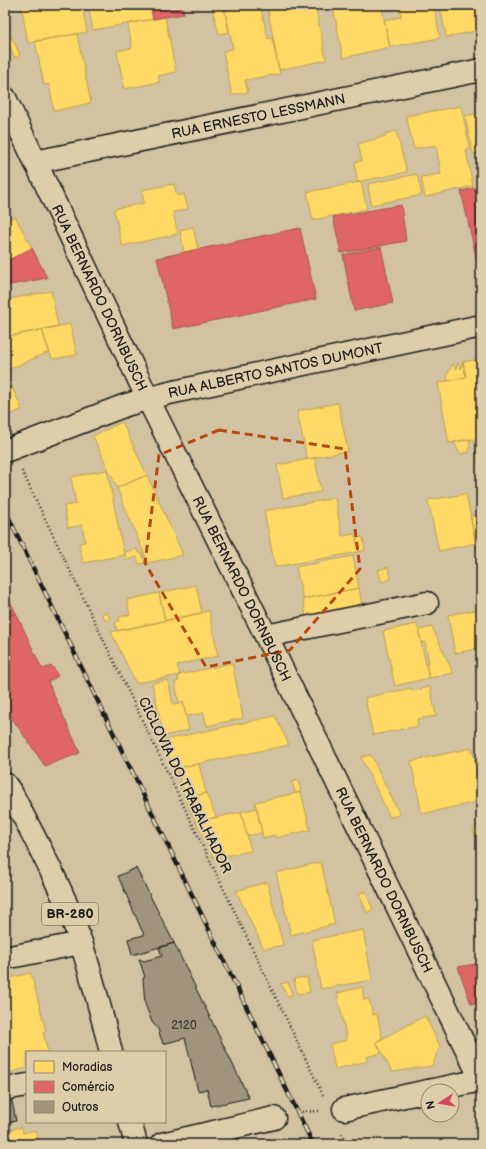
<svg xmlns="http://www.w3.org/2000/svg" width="486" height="1149" viewBox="0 0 486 1149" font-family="'Balsamiq Sans',sans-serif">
<rect width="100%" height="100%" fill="#d2c2a2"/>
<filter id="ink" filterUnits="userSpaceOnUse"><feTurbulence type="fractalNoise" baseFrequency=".025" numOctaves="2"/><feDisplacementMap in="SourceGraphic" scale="8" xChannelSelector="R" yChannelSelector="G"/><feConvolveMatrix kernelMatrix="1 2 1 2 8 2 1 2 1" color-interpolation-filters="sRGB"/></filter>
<g filter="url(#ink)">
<!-- homes -->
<path fill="#ffd966" stroke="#bba050" d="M 21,5 L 82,5 L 87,32 L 28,43 Z
M 88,5 L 150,5 L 153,19 L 93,30 Z
M 223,5 L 229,32 L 219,34 L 212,7 Z
M 248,5 L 260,5 L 268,39 L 272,38 L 280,74 L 245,80 L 248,92 L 232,95 L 223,51 L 233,49 L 225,10 Z
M 267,5 L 305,5 L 306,11 L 316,9 L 326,60 L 279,70 Z
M 323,5 L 342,5 L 324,9 Z
M 342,5 L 381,5 L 390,47 L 343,58 L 333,7 Z
M 381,5 L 410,5 L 383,11 Z
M 410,5 L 434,5 L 440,38 L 390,47 L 384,20 L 401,17 L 399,7 Z
M 440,5 L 481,5 L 481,30 L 446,37 Z
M 165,17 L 176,72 L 158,76 L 160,82 L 124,89 L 117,51 L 132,48 L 128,24 Z
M 77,34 L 91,103 L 54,111 L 49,84 L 44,85 L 35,41 Z
M 12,38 L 20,55 L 15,58 L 7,40 Z
M 461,106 L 470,149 L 466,150 L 473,186 L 425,197 L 421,177 L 441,174 L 436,145 L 414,149 L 406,116 Z
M 481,113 L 481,153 L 473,154 L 465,116 Z
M 396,131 L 407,172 L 357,182 L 355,162 L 362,161 L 358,144 L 386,136 L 385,134 Z
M 417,174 L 422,195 L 371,205 L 368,184 Z
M 361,182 L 367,209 L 313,220 L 307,192 Z
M 174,184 L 177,196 L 184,194 L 188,209 L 173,212 L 178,234 L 122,246 L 114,209 L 144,203 L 142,190 Z
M 15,216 L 32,248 L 5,262 L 5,221 Z
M 193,227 L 198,249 L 184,252 L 180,230 Z
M 51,291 L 58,326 L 5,337 L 5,300 Z
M 70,324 L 77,355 L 52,359 L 42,330 Z
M 42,330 L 49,352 L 5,371 L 5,337 Z
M 481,359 L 481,467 L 479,467 L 474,439 L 449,443 L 438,383 L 466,377 L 463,362 Z
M 463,362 L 466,377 L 448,381 L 447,375 L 453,364 L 456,369 L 458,363 L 461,369 Z
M 12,387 L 22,409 L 7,416 L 5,412 L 5,391 Z
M 338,403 L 348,451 L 307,459 L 297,411 Z
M 122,422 L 147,475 L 117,488 L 93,436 Z
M 470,439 L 469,452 L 460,454 L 454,442 Z
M 315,458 L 321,492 L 283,498 L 277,465 Z
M 107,470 L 124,555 L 83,563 L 79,543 L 85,542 L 82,525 L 68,528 L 64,506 L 76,504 L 71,477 Z
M 147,475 L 183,555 L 148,563 L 117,488 Z
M 466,494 L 476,543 L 439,551 L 428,500 Z
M 335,498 L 342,536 L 355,534 L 359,552 L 275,567 L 264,511 Z
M 481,514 L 481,566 L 470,516 Z
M 363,537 L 365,550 L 359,552 L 356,538 Z
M 137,549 L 138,553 L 142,553 L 145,563 L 139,564 L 137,557 L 126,560 L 125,552 Z
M 353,556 L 359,588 L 303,599 L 296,567 Z
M 388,567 L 391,579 L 382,582 L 378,570 Z
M 196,585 L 202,613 L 165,621 L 159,593 Z
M 359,588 L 363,611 L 307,622 L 303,599 Z
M 159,593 L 165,621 L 117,631 L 115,622 L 120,621 L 119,617 L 130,615 L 127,600 Z
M 481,609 L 481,648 L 455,653 L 448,615 Z
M 209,611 L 218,656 L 177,665 L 180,675 L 136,683 L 111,632 Z
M 107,612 L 110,619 L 106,621 L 102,614 Z
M 417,624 L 429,678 L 395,686 L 383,631 Z
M 432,627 L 453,673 L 429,678 L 426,663 L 429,662 L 425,642 L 421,643 L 419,630 Z
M 232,663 L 243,718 L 207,726 L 204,713 L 186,716 L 183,702 L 179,703 L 175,682 L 179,681 L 178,675 Z
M 168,680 L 173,704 L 183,702 L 189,730 L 164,736 L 152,683 Z
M 430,687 L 436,716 L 417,719 L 418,726 L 373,735 L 365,698 L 411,688 L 412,691 Z
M 275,716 L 289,745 L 177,768 L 172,770 L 164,740 Z
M 472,748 L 481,792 L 481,801 L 422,814 L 411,761 Z
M 371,755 L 400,815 L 390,817 L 361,757 Z
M 199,764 L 206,793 L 185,799 L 177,768 Z
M 298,780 L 301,792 L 295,793 L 292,782 Z
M 301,792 L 310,830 L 275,838 L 275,835 L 263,838 L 255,802 Z
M 206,793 L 216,817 L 196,822 L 185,799 Z
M 257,808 L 262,833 L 247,836 L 241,812 Z
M 241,812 L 251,851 L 214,858 L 196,822 Z
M 481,825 L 481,851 L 473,829 Z
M 321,862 L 335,924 L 291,935 L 276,873 Z
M 267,882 L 283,945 L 264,949 L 236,891 Z
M 365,891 L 373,909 L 367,913 L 359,894 Z
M 363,930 L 372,980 L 321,989 L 312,940 Z
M 31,973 L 46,1032 L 43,1033 L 48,1052 L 27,1052 L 27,1068 L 8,1073 L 5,1063 L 5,979 Z
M 307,977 L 310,992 L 297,994 L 294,979 Z
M 288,982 L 292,995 L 287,996 L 281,984 Z
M 362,987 L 364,1000 L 369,999 L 373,1015 L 377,1014 L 382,1038 L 376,1042 L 382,1053 L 366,1057 L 368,1061 L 335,1069 L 330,1044 L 347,1040 L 337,993 Z
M 425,1016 L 440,1046 L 432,1066 L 392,1072 L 376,1042 Z
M 22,1127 L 23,1133 L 36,1130 L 39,1144 L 5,1144 L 5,1131 Z"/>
<!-- shops -->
<path fill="#e06666" stroke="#a55050" d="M 150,5 L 182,5 L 184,14 L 153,19 Z
M 481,187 L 481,264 L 478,265 L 461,191 Z
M 401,205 L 406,241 L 341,253 L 333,217 Z
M 300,228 L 316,299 L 173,329 L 157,258 Z
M 381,247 L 393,303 L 354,311 L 343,255 Z
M 32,248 L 47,278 L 5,286 L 5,262 Z
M 5,597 L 8,597 L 16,613 L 5,618 Z
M 16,613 L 42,669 L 52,666 L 58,676 L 48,682 L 80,753 L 45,766 L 5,708 L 5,618 Z
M 481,963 L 481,1003 L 471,1004 L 458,967 Z"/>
<!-- building -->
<path fill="#a0947d" stroke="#1c1c1c" d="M 136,868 L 174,943 L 132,955 L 128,939 L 144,935 L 118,876 Z
M 174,943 L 249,1098 L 211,1106 L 207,1089 L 198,1091 L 185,1038 L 163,1044 L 158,1029 L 152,1022 L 145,1004 L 143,978 L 145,977 L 139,959 L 144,961 L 162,956 L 159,948 Z
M 12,1101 L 16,1121 L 5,1123 L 5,1103 Z"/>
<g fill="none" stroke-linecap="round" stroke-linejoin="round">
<defs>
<g id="street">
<path id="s1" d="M 35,162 L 481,70"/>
<path id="s2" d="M 5,451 L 126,405 L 169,393 L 481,326"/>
<path d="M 266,636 L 427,603"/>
<path d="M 5,958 L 81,943"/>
<path d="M 5,1089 L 27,1085"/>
<path d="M 429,1091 L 481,1080"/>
<path d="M 344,1109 L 428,1091"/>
<path d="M 162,1144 L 274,1118"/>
</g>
<g id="highway">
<path id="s3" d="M 5,98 L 148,399 L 266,636 L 481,1079"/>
<path d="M 5,784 L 12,794 C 37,843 64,891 81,943 C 93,979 102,1016 111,1052"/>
<path d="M 130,1122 L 136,1144"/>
</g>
</defs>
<!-- street casing -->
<use href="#street" stroke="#1c1c1c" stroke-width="25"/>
<!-- highway casing -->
<use href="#highway" stroke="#1c1c1c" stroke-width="25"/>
<!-- path -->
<path stroke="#1c1c1c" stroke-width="2.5" stroke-dasharray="1 3" stroke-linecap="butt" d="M 22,471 L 323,1095
M 298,1112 L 319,1111
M 342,1134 L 347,1144"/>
<!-- street -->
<use href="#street" stroke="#decdaa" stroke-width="22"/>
<!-- highway -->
<use href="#highway" stroke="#decdaa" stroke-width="22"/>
<defs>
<path id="rail" d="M 5,510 L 313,1144"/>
</defs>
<!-- rail casing -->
<use href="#rail" stroke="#1c1c1c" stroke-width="4.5"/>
<!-- rail -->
<use href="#rail" stroke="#decdaa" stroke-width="3" stroke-dasharray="9" stroke-linecap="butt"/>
</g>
</g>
<!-- marked area -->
<path fill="none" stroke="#b54a10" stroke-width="3" stroke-dasharray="8 5" stroke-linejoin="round" d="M 219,430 L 345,449 L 360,569 L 290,650 L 206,667 L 145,563 L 159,455 Z"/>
<g text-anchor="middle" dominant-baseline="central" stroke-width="4" stroke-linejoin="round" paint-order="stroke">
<!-- number labels -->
<g font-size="12" fill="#3d3a34">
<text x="184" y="1025">2120</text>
</g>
<!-- shield labels -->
<rect fill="#decdaa" stroke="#565147" stroke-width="1" x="42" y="903" width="56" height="22" rx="3"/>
<g font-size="13" font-weight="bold" fill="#1c1c1c">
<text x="70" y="914">BR-280</text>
</g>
<!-- street labels -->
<g font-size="14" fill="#1c1c1c" stroke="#decdaa">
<text stroke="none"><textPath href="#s1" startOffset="228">RUA ERNESTO LESSMANN</textPath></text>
<text stroke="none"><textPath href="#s3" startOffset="221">RUA BERNARDO DORNBUSCH</textPath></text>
<text stroke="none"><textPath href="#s2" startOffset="283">RUA ALBERTO SANTOS DUMONT</textPath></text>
<text stroke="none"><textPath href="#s3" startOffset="545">RUA BERNARDO DORNBUSCH</textPath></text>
<text transform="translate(185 785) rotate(64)">CICLOVIA DO TRABALHADOR</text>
<text stroke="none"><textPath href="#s3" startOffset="869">RUA BERNARDO DORNBUSCH</textPath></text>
</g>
</g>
<!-- margin -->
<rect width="486" height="1149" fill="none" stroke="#decdaa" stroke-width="20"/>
<rect x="10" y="10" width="466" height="1129" fill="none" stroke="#1c1c1c" stroke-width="1.5" filter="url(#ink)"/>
<!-- legend -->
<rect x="26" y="1051" width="140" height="72" fill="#decdaa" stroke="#908671"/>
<rect x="34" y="1061" width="20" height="12" fill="#ffd966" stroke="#908671"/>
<text x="62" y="1071" font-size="12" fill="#1c1c1c">Moradias</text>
<rect x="34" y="1081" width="20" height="12" fill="#e06666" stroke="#908671"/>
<text x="62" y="1091" font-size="12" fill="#1c1c1c">Comércio</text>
<rect x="34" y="1101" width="20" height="12" fill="#a0947d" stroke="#908671"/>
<text x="62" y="1111" font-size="12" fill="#1c1c1c">Outros</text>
<!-- north arrow -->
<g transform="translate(440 1103) rotate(258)"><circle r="19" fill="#decdaa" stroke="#908671"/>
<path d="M0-3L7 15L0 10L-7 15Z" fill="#d1495b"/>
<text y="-6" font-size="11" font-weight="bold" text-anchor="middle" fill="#1c1c1c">N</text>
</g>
</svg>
